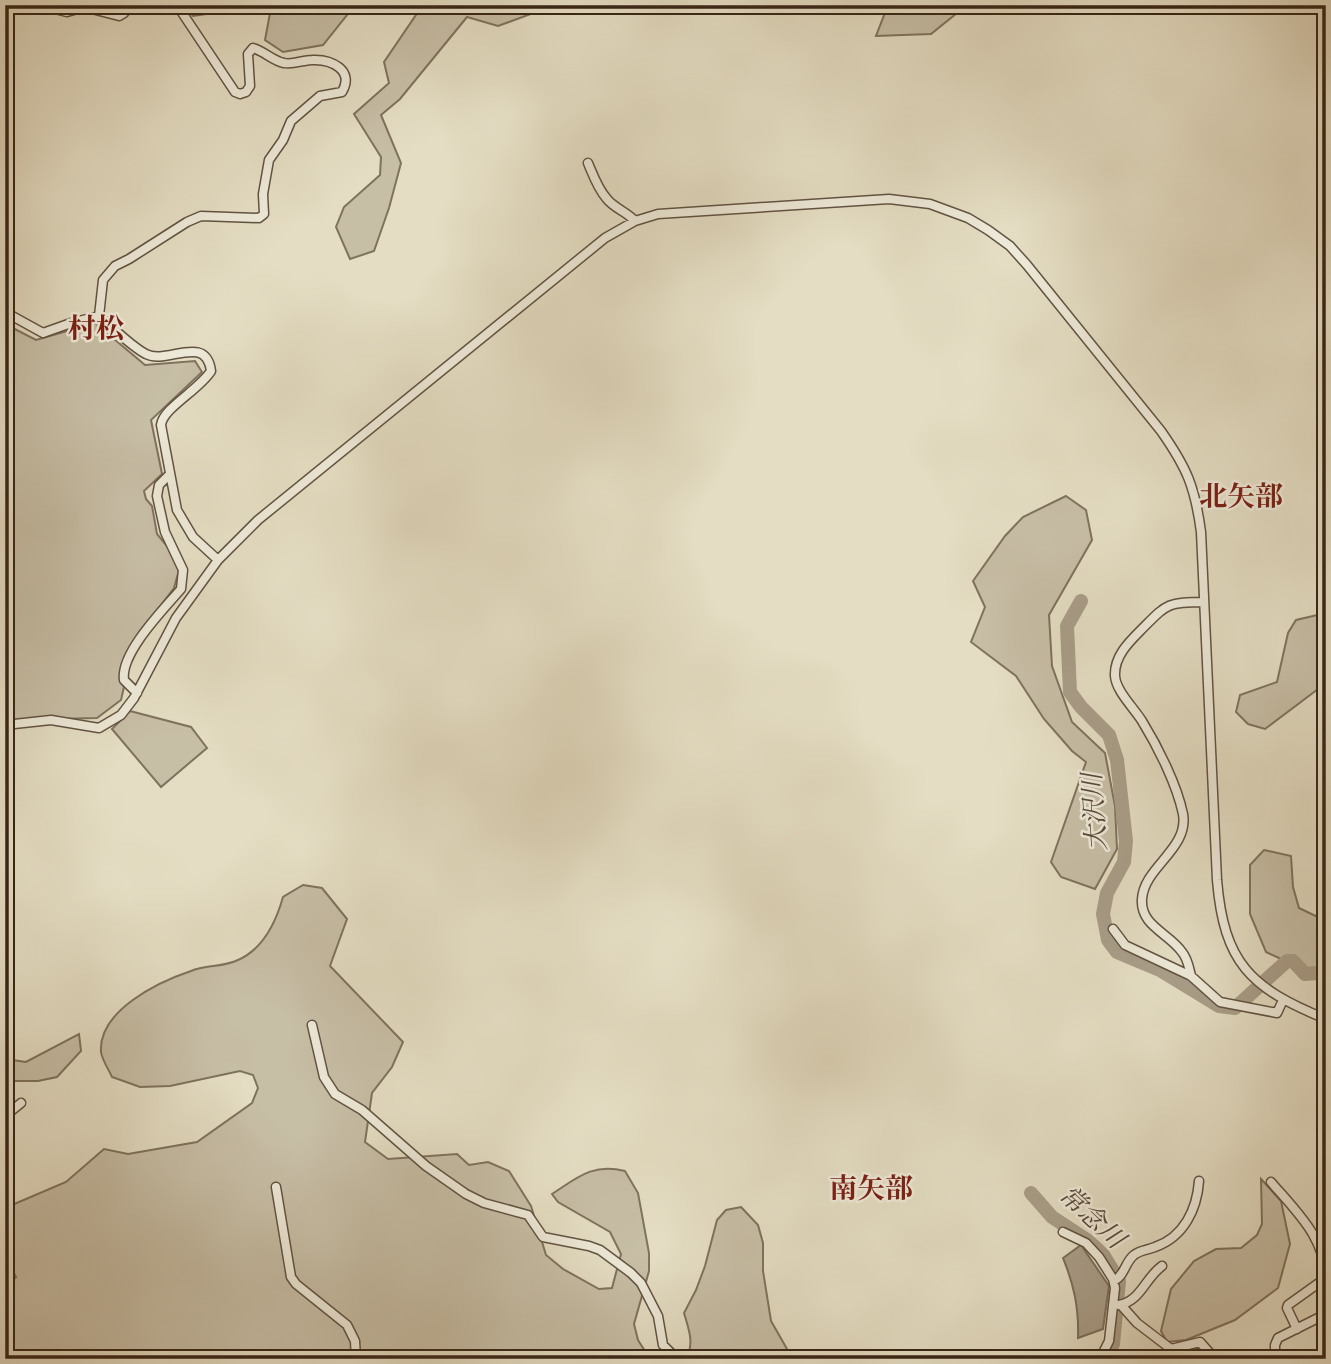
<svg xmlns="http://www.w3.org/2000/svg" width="1331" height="1364" viewBox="0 0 1331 1364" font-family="'Old Standard TT','Noto Serif JP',serif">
<rect width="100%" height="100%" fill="#e4ddc3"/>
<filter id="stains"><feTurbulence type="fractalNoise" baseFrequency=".00286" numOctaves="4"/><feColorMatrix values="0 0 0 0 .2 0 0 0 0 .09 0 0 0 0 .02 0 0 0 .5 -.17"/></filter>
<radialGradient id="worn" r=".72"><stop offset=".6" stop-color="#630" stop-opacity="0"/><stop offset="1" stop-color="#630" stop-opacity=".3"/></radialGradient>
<!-- green -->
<path fill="#c7bea6" stroke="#7f725e" stroke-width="2" d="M 183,5 L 244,5 L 221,12 L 193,16 Z
M 260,5 L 355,5 L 323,45 L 283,52 L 265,40 L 270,13 Z
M 447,5 L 546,5 L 547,8 L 498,26 L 467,17 L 400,99 L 381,115 L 401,163 L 389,208 L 374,251 L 350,259 L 336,227 L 344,207 L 380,175 L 381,157 L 354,114 L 389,83 L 384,62 L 418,12 L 445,10 Z
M 888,5 L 967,5 L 931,34 L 876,36 Z
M 95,323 L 145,365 L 195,361 L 202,372 L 151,420 L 162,474 L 144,491 L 146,499 L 152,506 L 157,534 L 181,563 L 174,588 L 146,625 L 121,678 L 124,687 L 121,700 L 97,718 L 5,720 L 5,324 L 36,340 Z
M 1066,496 L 1086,510 L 1092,540 L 1049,615 L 1052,666 L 1072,722 L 1105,753 L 1115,806 L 1117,849 L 1095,889 L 1061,877 L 1051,862 L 1086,762 L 1072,751 L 1044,719 L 1016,676 L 971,642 L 985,607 L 973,581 L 1005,536 L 1023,517 Z
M 1326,613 L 1326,683 L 1265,729 L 1248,724 L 1236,712 L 1240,695 L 1277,682 L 1288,633 L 1296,620 Z
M 130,711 L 191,727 L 207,748 L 161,787 L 112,729 Z
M 1264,850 L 1291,856 L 1293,887 L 1299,908 L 1326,921 L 1326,980 L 1266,952 L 1250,914 L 1250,865 Z
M 303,885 L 322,888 L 347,919 L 330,966 L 403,1042 L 392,1067 L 372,1093 L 365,1142 L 388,1159 L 457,1154 L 469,1165 L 488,1162 L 509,1171 L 531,1206 L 546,1255 L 563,1269 L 599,1289 L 612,1288 L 621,1254 L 610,1232 L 558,1202 L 552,1194 C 578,1177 593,1163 625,1171 L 638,1193 L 649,1253 L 649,1271 L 634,1324 L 638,1340 L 650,1359 L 5,1359 L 5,1288 L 16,1277 L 5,1257 L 5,1208 L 66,1182 L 104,1149 L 128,1154 L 197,1142 L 252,1103 L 258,1088 L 253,1075 L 240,1071 L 170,1086 L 140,1087 L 112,1077 C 109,1070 102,1060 101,1052 C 98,1011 158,982 191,971 C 205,965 224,967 238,960 C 263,949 276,922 283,897 Z
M 79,1034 L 81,1051 L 57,1077 L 38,1081 L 5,1081 L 5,1059 L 26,1062 Z
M 1261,1179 L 1281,1201 L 1290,1244 L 1278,1288 L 1235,1320 L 1186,1340 L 1167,1342 L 1161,1331 L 1171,1289 L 1194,1261 L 1216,1249 L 1241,1248 L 1257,1235 L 1262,1224 Z
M 741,1207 L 758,1225 L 763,1243 L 763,1271 L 771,1321 L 787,1349 L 785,1359 L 687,1359 C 694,1342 689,1330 684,1313 L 696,1290 L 705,1266 L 717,1220 L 726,1210 Z"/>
<!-- water -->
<path fill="#a99e89" stroke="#7b6e5b" stroke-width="2" d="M 1081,1245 L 1109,1286 L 1103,1329 L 1078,1338 C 1079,1308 1074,1285 1063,1258 Z"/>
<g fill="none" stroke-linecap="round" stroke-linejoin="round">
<!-- river -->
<path stroke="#a99e89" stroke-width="14" d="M 1081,601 L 1067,626 L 1070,692 L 1081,707 L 1109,735 L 1117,760 L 1126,841 L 1124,862 L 1107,893 L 1103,914 L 1108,940 L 1117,952 L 1160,970 L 1219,1006 L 1235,1008 L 1287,961 L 1293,961 L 1305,974 L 1318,973 L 1326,969
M 1031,1193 L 1052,1217 L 1087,1240 L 1096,1248 L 1104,1256 L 1119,1281 L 1113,1344 L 1104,1359"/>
<defs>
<path id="minor" d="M 56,5 L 59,10 L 67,12 L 84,7 L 119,16 L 124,13 L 129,5
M 588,163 C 593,175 598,189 607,199 C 614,208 627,212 635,221
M 5,312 L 43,333 L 71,323 L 99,316 C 112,327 132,347 146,354 C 166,365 206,333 211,371 C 199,390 163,408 161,425 L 177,510 L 193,537 L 218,560 L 176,618 L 134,698 L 121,715 L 99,728 L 51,720 L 5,725
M 99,316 L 103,280 L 115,266 L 129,259 L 187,222 L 201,216 L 259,218 L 264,214 L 263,194 L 269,160 L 283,140 L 291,121 L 320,96 L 342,92 C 355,70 331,59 312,60 C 303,60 293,65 284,63 C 273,61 264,51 253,48 L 248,54 L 250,86 L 246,92 L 240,94 L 235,92 L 177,5
M 218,560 L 258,520 L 605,238 L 635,221 L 658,214 L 889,199 L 930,204 L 968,218 L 988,230 L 1010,246 L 1027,265 L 1161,431 C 1187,468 1195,487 1201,532 L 1217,880 C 1224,963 1250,988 1326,1019
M 137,693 L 124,680 C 120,653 164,609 181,589 L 183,570 L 165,532 L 157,496 L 159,485 L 169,475
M 1113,929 L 1125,945 L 1191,976 L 1220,1002 L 1277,1013 L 1283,1000
M 1191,976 C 1189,968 1188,959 1182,952 C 1169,933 1140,926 1142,899 C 1144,867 1189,849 1183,814 C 1177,785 1158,747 1142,721 C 1134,708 1116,691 1115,676 C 1114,657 1128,643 1140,631 C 1167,604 1166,602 1204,602
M 312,1025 L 324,1077 L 335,1094 L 362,1110 L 426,1166 L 466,1194 L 484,1203 L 528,1215 L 543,1237 L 589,1246 L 600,1250 L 631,1273 L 641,1283 L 658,1316 L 663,1345 L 677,1359
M 5,1116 L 21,1103
M 1271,1182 C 1293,1208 1331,1243 1323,1280 L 1288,1305 L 1287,1308 L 1297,1329
M 276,1187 L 291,1277 L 296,1284 L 347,1325 L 355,1341 L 356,1359
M 1063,1232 L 1086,1243 L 1099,1257 L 1113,1279 L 1115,1288 L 1109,1341 L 1100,1359
M 1114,1281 C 1125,1275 1125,1262 1134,1255 C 1140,1250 1148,1250 1155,1247 C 1184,1237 1197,1209 1199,1181
M 1119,1305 C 1141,1301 1145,1278 1162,1266
M 1121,1305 L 1137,1323 L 1171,1349 L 1200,1342 L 1215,1359
M 1275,1359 L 1275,1345 L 1278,1338 L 1326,1314"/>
</defs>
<!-- minor casing -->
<use href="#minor" stroke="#625342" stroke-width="11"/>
<!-- minor -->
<use href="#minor" stroke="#ede9d8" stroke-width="8"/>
</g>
<g text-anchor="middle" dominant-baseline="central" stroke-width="5" stroke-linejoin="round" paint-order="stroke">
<!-- water labels -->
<g font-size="26" font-style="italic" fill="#594939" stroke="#ede9d8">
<text transform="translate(1096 812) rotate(-94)">大沢川</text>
<text transform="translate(1091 1218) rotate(43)">常念川</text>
</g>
<!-- quarter labels -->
<g font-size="28" font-weight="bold" fill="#7a1f14" stroke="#ede9d8">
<text x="96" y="331">村松</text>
<text x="1241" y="499">北矢部</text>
<text x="871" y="1191">南矢部</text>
</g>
</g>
<!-- margin -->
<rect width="1331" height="1364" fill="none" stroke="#e4ddc3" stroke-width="28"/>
<rect x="7" y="7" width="1317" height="1350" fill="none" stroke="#372517" stroke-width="3.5"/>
<rect x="14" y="14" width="1303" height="1336" fill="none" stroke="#372517" stroke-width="2"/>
<rect width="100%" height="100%" filter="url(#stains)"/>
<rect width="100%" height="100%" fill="url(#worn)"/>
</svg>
